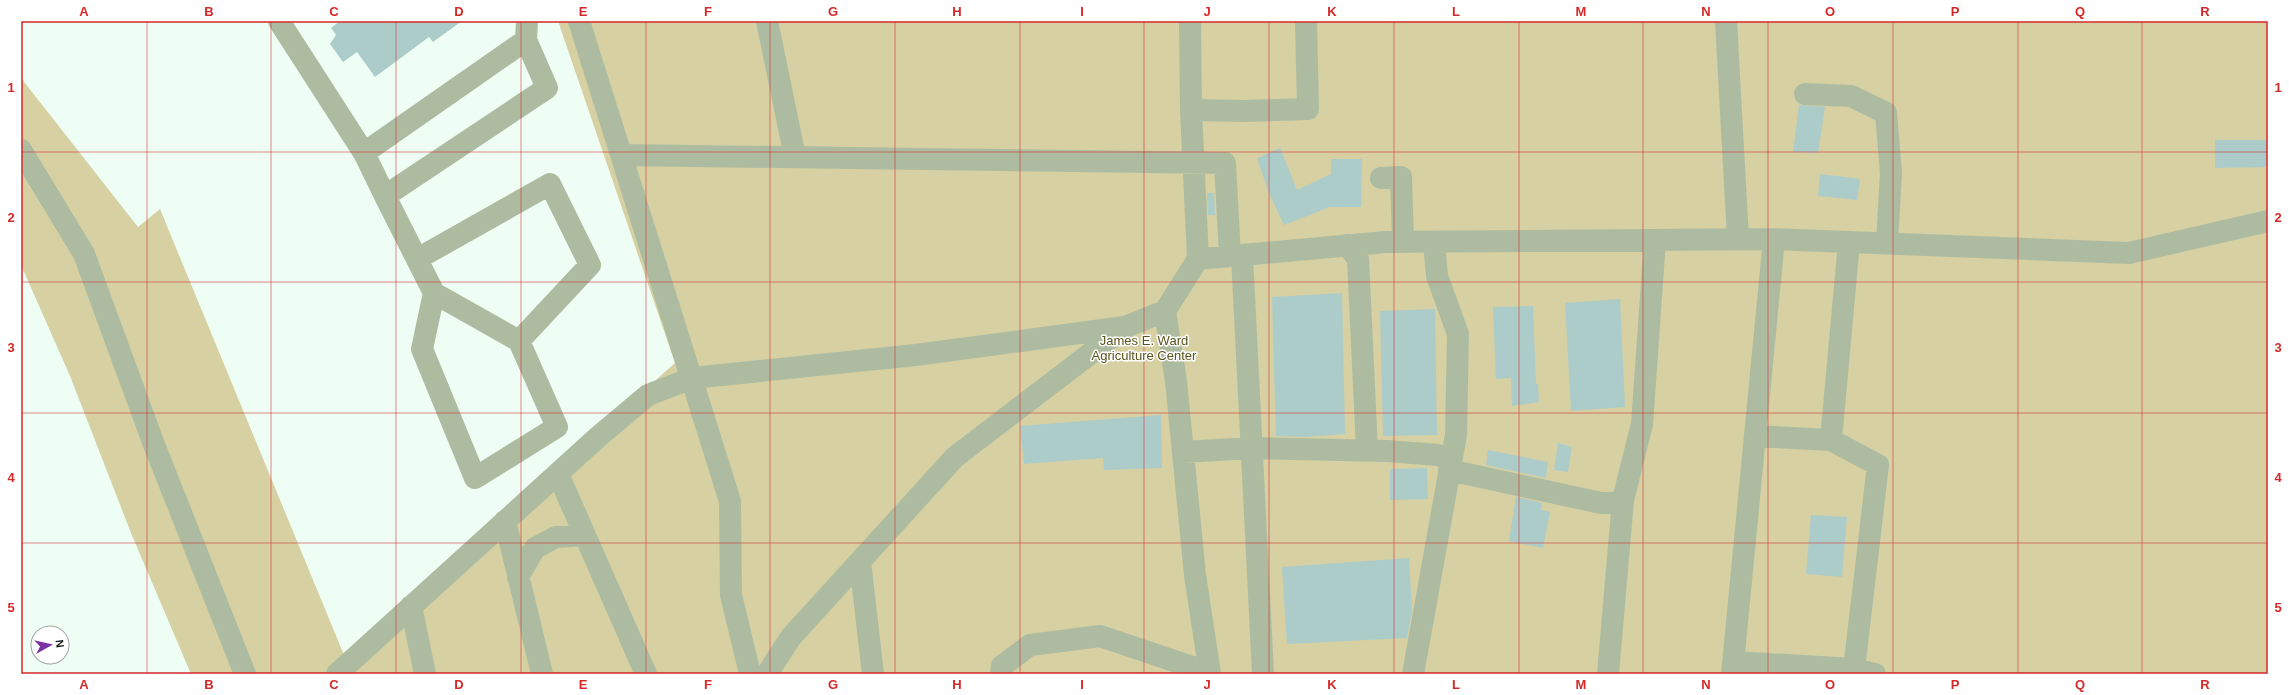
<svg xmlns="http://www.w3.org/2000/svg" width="2289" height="695" viewBox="0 0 2289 695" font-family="Arial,sans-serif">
<rect width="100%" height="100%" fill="#eefef5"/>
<!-- green -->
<path fill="#d6d0a3" d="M 558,21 L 2268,21 L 2268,674 L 191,674 L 131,533 L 70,376 L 21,265 L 21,78 L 138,227 L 160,209 L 344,655 L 675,363 Z"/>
<!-- building -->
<path fill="#acccca" d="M 340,21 L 462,21 L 433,42 L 429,37 L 375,77 L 357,52 L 343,62 L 330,44 L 336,35 L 331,28 Z
M 1799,105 L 1825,107 L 1818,153 L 1793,152 Z
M 2215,140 L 2268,140 L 2268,167 L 2215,168 Z
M 1280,148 L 1297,190 L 1331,174 L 1331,159 L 1362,159 L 1361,207 L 1330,207 L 1284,225 L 1269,193 L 1257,158 Z
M 1820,174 L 1860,179 L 1857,200 L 1818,196 Z
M 1207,193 L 1214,193 L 1215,215 L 1208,215 Z
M 1342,293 L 1345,434 L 1307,437 L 1276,436 L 1272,297 Z
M 1620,299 L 1625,407 L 1571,411 L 1565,303 Z
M 1533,306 L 1536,384 L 1538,384 L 1539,402 L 1512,406 L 1511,378 L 1496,379 L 1493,307 Z
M 1435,309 L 1437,435 L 1383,436 L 1380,311 Z
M 1161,415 L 1162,468 L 1104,470 L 1103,458 L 1024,464 L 1020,426 Z
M 1558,443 L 1572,447 L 1568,472 L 1554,470 Z
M 1488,450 L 1548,462 L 1546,478 L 1486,465 Z
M 1427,468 L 1428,499 L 1390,500 L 1390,469 Z
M 1516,497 L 1542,503 L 1541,510 L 1550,512 L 1543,548 L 1509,541 Z
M 1811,515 L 1847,517 L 1842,577 L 1806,574 Z
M 1409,558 L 1412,611 L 1407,638 L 1287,644 L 1282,567 Z"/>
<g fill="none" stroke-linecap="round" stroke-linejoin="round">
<!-- minor -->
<path stroke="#adbca1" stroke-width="22" d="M 279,21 L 364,153
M 579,21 L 730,501 L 731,595 L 750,674
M 767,21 L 795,157
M 1190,21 L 1191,110
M 1726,21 L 1738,239
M 1805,94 L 1851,96 L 1886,113 L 1891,173 L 1887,243
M 21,150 L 84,254 L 153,442 L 245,674
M 621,155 L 1225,163 L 1230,256
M 1381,178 L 1401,177 L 1403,242
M 385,196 L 364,153 L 526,40
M 1849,242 L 1831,440 L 1878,465 L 1854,669 L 1875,674
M 1347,245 L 1358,259 L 1367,450
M 1242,256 L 1263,674
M 417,259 L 550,184 L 590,265 L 519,341 L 557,427 L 475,478 L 422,349 L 434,293 L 385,196 L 547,88 L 526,40 L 527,21
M 1198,259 L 1191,110 L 1244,111 L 1308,109 L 1306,21
M 434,293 L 519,341
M 1165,311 L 1176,381 L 1195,575 L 1210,674
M 1755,436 L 1831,440
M 1183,452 L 1252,448 L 1387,451 L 1438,455 L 1451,460
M 1449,470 L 1601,503 L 1615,503 L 1623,500
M 558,474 L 646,674
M 505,521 L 542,674
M 860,561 L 873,674
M 518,577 L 535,548 L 556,537 L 585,535
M 411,606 L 425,674
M 1733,662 L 1854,669
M 337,674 L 598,437 L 648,395 L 692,378 L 916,355 L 1124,327
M 767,674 L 791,637 L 955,457 L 1125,327 L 1165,311 L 1198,259 L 1386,242 L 1774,239 L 2129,253 L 2268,221
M 1001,674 L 1002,666 L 1030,645 L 1100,636 L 1210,673
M 1413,674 L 1456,435 L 1458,334 L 1437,276 L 1434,242
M 1608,674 L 1623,500 L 1642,424 L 1655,240
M 1732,674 L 1774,239"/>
</g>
<!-- grid -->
<path fill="none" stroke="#d62828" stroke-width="1" stroke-opacity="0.55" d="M 147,21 L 147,674M 271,21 L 271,674M 396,21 L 396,674M 521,21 L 521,674M 646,21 L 646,674M 770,21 L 770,674M 895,21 L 895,674M 1020,21 L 1020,674M 1144,21 L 1144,674M 1269,21 L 1269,674M 1394,21 L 1394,674M 1519,21 L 1519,674M 1643,21 L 1643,674M 1768,21 L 1768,674M 1893,21 L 1893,674M 2018,21 L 2018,674M 2142,21 L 2142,674M 21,152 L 2268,152M 21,282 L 2268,282M 21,413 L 2268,413M 21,543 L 2268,543"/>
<g text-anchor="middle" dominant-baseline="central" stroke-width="3" stroke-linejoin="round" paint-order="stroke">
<!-- park labels -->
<g font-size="13" fill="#59521c" stroke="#fff">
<text x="1144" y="340">James E. Ward<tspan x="1144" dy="15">Agriculture Center</tspan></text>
</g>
</g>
<!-- border -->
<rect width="2289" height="695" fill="none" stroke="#ffffff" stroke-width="44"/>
<!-- north arrow -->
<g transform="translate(50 645) rotate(82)"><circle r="19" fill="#ffffff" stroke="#9fa3a1"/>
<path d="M0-3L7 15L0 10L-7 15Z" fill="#7a32a5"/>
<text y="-6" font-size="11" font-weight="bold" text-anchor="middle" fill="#101914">N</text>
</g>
<rect x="22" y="22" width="2245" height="651" fill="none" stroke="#d62828" stroke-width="1.5"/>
<g font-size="13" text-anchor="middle" font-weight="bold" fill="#d62828">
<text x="84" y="16">A</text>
<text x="209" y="16">B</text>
<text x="334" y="16">C</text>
<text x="459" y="16">D</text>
<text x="583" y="16">E</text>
<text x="708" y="16">F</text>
<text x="833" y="16">G</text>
<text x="957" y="16">H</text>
<text x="1082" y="16">I</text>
<text x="1207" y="16">J</text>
<text x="1332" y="16">K</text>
<text x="1456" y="16">L</text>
<text x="1581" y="16">M</text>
<text x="1706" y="16">N</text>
<text x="1830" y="16">O</text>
<text x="1955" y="16">P</text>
<text x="2080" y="16">Q</text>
<text x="2205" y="16">R</text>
<text x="11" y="92">1</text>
<text x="2278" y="92">1</text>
<text x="11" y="222">2</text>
<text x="2278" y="222">2</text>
<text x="11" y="352">3</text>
<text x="2278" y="352">3</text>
<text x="11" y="482">4</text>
<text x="2278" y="482">4</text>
<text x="11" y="612">5</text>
<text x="2278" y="612">5</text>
<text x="84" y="689">A</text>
<text x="209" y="689">B</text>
<text x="334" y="689">C</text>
<text x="459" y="689">D</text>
<text x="583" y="689">E</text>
<text x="708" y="689">F</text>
<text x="833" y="689">G</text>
<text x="957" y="689">H</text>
<text x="1082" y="689">I</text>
<text x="1207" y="689">J</text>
<text x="1332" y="689">K</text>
<text x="1456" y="689">L</text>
<text x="1581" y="689">M</text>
<text x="1706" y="689">N</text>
<text x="1830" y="689">O</text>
<text x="1955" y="689">P</text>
<text x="2080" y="689">Q</text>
<text x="2205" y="689">R</text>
</g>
</svg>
